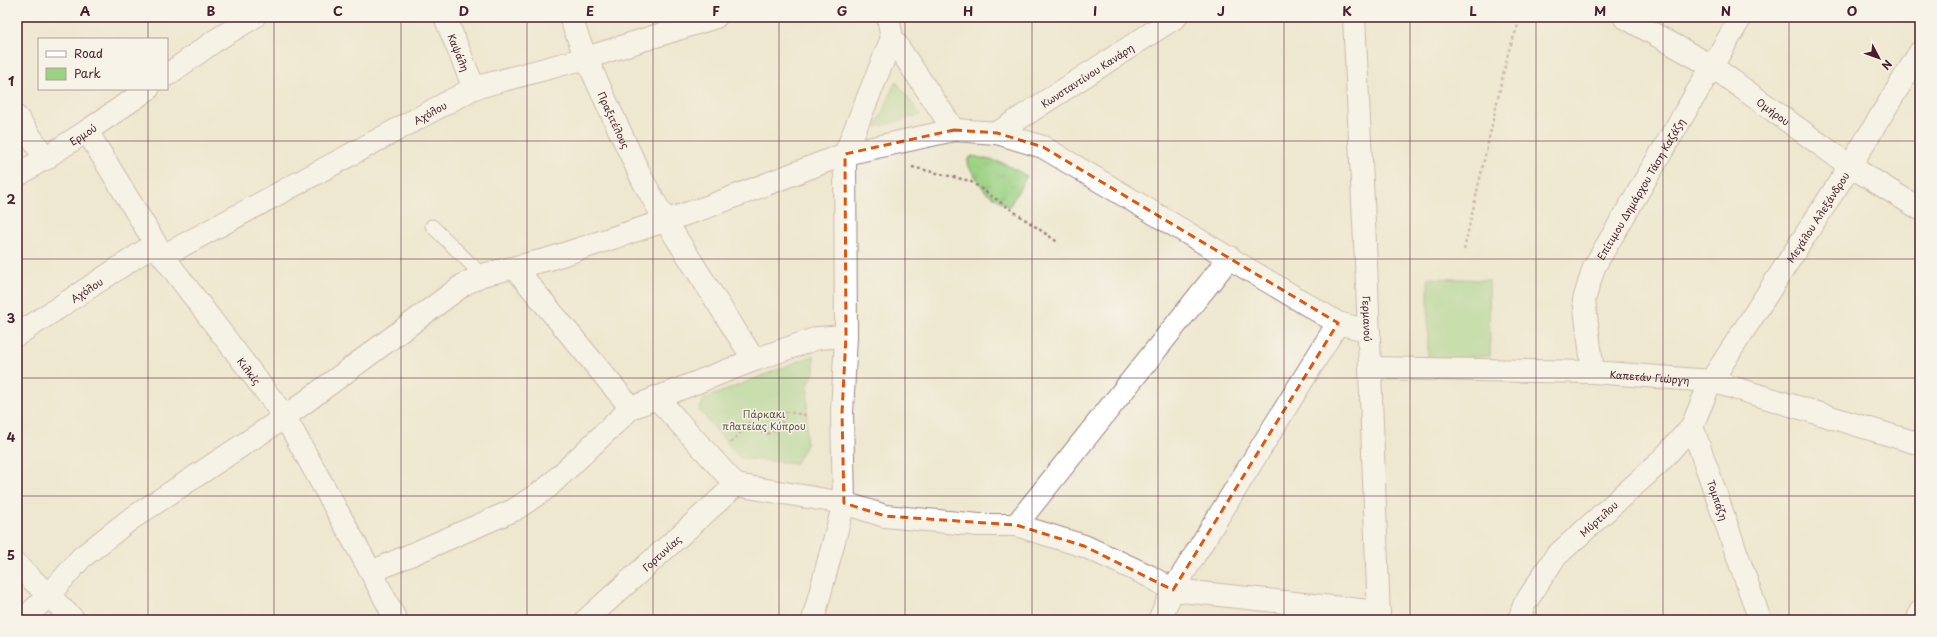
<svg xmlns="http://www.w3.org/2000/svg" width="1937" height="637" viewBox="0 0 1937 637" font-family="'Playpen Sans',sans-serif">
<defs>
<pattern id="grass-tufts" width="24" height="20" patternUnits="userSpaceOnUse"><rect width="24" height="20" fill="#9bd284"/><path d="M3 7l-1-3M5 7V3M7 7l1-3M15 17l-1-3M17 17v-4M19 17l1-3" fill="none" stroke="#87b472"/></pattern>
</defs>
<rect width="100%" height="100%" fill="#f7f3e8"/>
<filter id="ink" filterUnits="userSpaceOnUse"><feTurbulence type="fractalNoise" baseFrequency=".025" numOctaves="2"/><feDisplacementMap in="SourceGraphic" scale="8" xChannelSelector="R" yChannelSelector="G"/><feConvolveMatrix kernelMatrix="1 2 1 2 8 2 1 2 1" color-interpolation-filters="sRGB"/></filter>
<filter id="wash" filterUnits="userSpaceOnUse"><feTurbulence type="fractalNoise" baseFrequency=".012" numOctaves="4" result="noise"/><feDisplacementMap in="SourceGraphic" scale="16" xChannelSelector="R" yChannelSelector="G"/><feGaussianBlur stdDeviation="0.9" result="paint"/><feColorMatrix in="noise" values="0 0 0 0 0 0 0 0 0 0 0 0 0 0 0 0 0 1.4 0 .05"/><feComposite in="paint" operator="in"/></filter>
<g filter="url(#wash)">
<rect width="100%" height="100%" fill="#eee8d0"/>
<!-- grass -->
<path fill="url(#grass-tufts)" stroke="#727858" d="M 972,156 L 1003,163 L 1027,176 L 1009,207 L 985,191 L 967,164 L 968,159 Z"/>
<!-- park -->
<path fill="#9bd284" stroke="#727858" d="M 896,81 L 920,115 L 876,127 Z
M 1428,278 L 1489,280 L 1490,356 L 1428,360 Z
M 814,355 L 814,372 L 808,385 L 806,445 L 795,464 L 740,458 L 699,410 L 704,399 Z"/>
</g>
<g filter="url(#ink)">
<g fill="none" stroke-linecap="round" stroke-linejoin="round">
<defs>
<path id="lane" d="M 432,226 L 482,275"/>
<g id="street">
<path id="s1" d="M 445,17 L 474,88"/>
<path id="s2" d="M 570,17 L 586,58 L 642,179 L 665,220 L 754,360"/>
<path d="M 888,17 L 892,38 L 954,130"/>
<path id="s3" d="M 1624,17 L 1713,67 L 1850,166 L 1920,209"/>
<path id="s4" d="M 87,131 L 163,256 L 285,417 L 371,572 L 396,620"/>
<path id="s5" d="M 997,133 L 1176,17"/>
<path id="s6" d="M 163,256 L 474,88 L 586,58 L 716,17"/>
<path d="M 515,268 L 631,408"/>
<path id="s7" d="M 17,335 L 155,244"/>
<path id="s8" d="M 1593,372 L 1584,300 L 1594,267 L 1741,17"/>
<path d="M 656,397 L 736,485 L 844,503 L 885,516 L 979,525 L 1016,525 L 1084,546 L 1149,576 L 1173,590 L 1379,612"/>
<path d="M 1016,525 L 1230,257"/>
<path d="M 17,565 L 74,620"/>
<path d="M 371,572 L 514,510 L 547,488 L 631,408 L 754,360 L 818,338 L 846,336"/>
<path d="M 23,620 L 49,595 L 81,558 L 128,521 L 285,417 L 463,285 L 482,275 L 549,259 L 707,207 L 845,154 L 954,130 L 997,133 L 1043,147 L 1338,323 L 1369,331"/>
<path id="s9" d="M 586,620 L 736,485"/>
<path d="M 813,620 L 844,503 L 842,413 L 846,336 L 845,154 L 892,38"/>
<path d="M 1159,620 L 1173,590 L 1338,323"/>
<path id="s10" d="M 1519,620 L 1524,605 L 1555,557 L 1660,462 L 1692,426"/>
<path id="s11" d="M 1760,620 L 1692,426 L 1711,381 L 1850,166 L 1920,52"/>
<path d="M 1918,620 L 1920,612"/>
</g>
<g id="secondary">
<path d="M 17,117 L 46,159"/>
<path id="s12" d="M 1370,368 L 1593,372 L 1711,381 L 1920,444"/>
</g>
<g id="primary">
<path id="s13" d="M 1354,17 L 1367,284 L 1379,620"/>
<path d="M 167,75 L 216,40 L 254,17"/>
<path id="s14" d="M 17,176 L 87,131 L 148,89"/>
</g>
</defs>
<!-- lane casing -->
<use href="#lane" stroke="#9c847e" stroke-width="15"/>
<!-- street casing -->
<use href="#street" stroke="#9c847e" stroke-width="24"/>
<!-- secondary casing -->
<use href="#secondary" stroke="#9c847e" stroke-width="24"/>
<!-- primary casing -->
<use href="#primary" stroke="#9c847e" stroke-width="24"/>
<!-- path -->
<path stroke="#9c847e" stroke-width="2.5" stroke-dasharray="3 3" stroke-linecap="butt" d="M 912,167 L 970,181 L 1059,243
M 1464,250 L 1508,53 L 1521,17
M 731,443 L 749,423 L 758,431 L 767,434 C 778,430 783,424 786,412 L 806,415"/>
<!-- lane -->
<use href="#lane" stroke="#fff" stroke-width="13"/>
<!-- street -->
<use href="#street" stroke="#fff" stroke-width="22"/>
<!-- secondary -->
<use href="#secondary" stroke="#fff" stroke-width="22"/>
<!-- primary -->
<use href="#primary" stroke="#fff" stroke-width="22"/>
</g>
</g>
<!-- marked area -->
<path d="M0 0H1937V637H0ZM 954,130 L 997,133 L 1043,147 L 1338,323 L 1173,590 L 1084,546 L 1016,525 L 885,516 L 844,503 L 842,413 L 846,336 L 845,154 Z" fill="#eee8d0" fill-opacity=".55" fill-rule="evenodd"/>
<path fill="none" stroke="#e0560e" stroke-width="3" stroke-dasharray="8 5" stroke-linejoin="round" d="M 954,130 L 997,133 L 1043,147 L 1338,323 L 1173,590 L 1084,546 L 1016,525 L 885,516 L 844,503 L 842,413 L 846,336 L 845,154 Z"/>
<!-- grid -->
<path fill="none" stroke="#4a1f2b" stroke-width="1" stroke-opacity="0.55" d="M 148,17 L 148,39M 274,17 L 274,620M 401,17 L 401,620M 527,17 L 527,620M 653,17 L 653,620M 779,17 L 779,620M 905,17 L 905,620M 1032,17 L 1032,620M 1158,17 L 1158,620M 1284,17 L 1284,620M 1410,17 L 1410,620M 1536,17 L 1536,620M 1663,17 L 1663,620M 1789,17 L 1789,620M 148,89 L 148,620M 17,141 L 1920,141M 17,259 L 1920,259M 17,378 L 1920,378M 17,496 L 1920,496"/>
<g text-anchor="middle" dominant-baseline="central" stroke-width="3" stroke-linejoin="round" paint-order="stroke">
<!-- street labels -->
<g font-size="10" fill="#4a1f2b" stroke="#f7f3e8">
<text stroke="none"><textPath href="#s1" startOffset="38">Καψάλη</textPath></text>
<text stroke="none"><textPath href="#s5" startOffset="107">Κωνσταντίνου Κανάρη</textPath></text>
<text stroke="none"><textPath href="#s3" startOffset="177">Ομήρου</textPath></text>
<text stroke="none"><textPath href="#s6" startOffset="303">Αχόλου</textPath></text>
<text stroke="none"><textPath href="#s2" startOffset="112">Πραξιτέλους</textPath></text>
<text stroke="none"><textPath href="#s14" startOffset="78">Ερμού</textPath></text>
<text stroke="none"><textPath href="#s8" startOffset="198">Επίτιμου Δημάρχου Τάση Καζάζη</textPath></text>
<text stroke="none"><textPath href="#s11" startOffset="450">Μεγάλου Αλεξάνδρου</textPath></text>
<text stroke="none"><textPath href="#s7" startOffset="83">Αχόλου</textPath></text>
<text stroke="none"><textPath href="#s13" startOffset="302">Γερμανού</textPath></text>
<text stroke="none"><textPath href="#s4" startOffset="290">Κιλκίς</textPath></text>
<text stroke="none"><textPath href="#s12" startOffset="280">Καπετάν Γιώργη</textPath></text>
<text transform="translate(1718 500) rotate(71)">Τομπάζη</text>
<text stroke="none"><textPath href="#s10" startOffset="131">Μύρτιλου</textPath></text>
<text stroke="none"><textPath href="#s9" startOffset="101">Γορτυνίας</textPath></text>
</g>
<!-- park labels -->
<g font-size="10" fill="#625546" stroke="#f7f3e8">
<text x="764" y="413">Πάρκακι<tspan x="764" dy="12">πλατείας Κύπρου</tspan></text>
</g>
</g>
<!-- margin -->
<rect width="1937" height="637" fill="none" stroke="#f7f3e8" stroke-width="44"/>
<!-- legend -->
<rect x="38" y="38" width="130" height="52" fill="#f7f3e8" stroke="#b29e9c"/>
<rect x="46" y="51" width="20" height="6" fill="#ffffff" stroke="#b29e9c"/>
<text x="74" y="58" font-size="12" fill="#4a1f2b">Road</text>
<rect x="46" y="68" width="20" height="12" fill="#9bd284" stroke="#b29e9c"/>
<text x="74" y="78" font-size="12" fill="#4a1f2b">Park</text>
<!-- north arrow -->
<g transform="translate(1879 58) rotate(131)" stroke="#f7f3e8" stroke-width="3" paint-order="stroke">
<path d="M0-3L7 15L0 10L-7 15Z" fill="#4a1f2b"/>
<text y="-6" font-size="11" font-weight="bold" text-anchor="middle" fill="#4a1f2b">N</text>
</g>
<rect x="22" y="22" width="1893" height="593" fill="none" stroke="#4a1f2b" stroke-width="1.5"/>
<g font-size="13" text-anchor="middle" font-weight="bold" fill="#4a1f2b">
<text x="85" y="16">A</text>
<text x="211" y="16">B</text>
<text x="338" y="16">C</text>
<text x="464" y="16">D</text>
<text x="590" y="16">E</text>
<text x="716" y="16">F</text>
<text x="842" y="16">G</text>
<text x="968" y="16">H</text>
<text x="1095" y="16">I</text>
<text x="1221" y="16">J</text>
<text x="1347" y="16">K</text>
<text x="1473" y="16">L</text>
<text x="1600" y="16">M</text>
<text x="1726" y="16">N</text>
<text x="1852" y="16">O</text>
<text x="11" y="86">1</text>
<text x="11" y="204">2</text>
<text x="11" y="323">3</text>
<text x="11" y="442">4</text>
<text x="11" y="560">5</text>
</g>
</svg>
